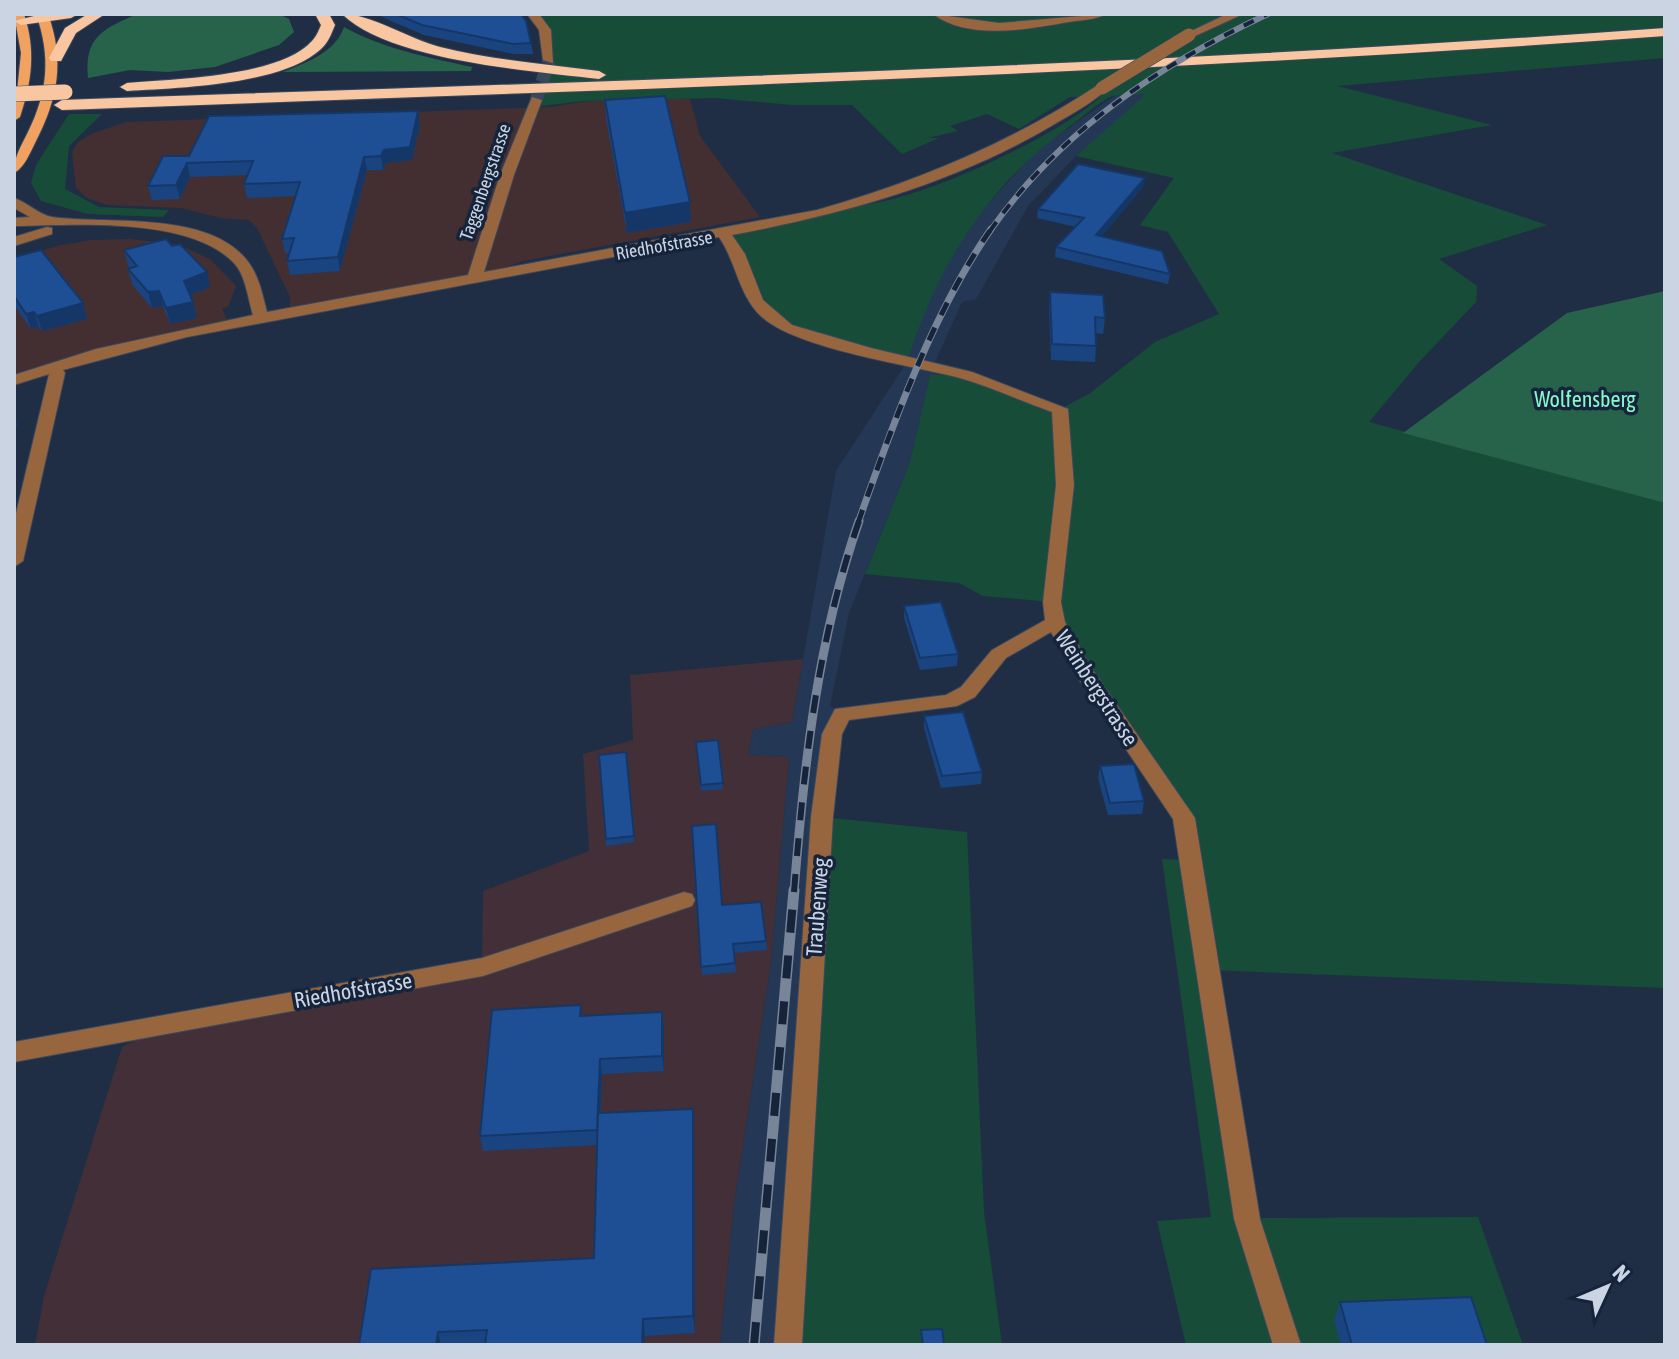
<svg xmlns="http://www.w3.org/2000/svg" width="1679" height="1359" viewBox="0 0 1679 1359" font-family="'Asap Condensed',sans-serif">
<rect width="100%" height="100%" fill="#1f2e45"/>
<!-- commercial -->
<path fill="#432f32" d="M 628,99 L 690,99 L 700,136 L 760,217 L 523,261 L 474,279 L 290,313 L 290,297 L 257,228 L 249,220 L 221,218 L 181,208 L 107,205 L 87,198 L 76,188 L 72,152 L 77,143 L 91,134 L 126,122 L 550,107 L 582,102 Z
M 129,239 L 177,244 L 210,259 L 236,286 L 228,307 L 222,308 L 228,324 L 14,380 L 14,260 L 57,246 L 91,240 Z"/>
<!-- built -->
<path fill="#243855" d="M 1127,87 L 1148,94 L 1076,156 L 1028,206 L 976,299 L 962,302 L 935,362 L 949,365 L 945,375 L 930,375 L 910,462 L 849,613 L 830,706 L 842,714 L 832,734 L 788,1345 L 720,1345 L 734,1204 L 771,962 L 789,757 L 748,755 L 753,729 L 792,722 L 836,471 L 907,362 L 922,312 L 968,226 L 1037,150 Z"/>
<!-- education -->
<path fill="#422f37" d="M 803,659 L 792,722 L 753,729 L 748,755 L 789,757 L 771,962 L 734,1204 L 720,1345 L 35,1345 L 44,1296 L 122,1047 L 167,1024 L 482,967 L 483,891 L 589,851 L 583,754 L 633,740 L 630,675 Z"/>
<!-- green -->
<path fill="#174d38" d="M 533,14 L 1665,14 L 1665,58 L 1337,86 L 1492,125 L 1332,153 L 1547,225 L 1439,259 L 1477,286 L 1476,302 L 1419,362 L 1369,422 L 1665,503 L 1665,988 L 1209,970 L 1247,1218 L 1478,1217 L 1523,1345 L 1186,1345 L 1157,1221 L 1211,1217 L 1162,859 L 1190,860 L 1172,799 L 1145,761 L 1052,602 L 983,596 L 959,583 L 865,574 L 910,462 L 930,375 L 945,375 L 947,370 L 1060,409 L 1089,394 L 1155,342 L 1219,314 L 1168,232 L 1140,225 L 1174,178 L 1076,156 L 1146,94 C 1136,95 1120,93 1110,97 C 1096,104 1083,117 1070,126 C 987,186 938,264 907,362 L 814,338 L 767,314 L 724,234 L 847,206 C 906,208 1056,138 1100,97 L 1070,97 L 1019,129 L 987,114 L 950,126 L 958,131 L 928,138 L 939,138 L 902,154 L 852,105 L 792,105 L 715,98 L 582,101 L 534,107 L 549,54 Z
M 69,114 L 102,114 L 69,146 L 65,189 L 99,207 L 169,210 L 163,217 L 88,214 L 41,201 L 31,183 L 36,165 Z
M 822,817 L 967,832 L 984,1212 L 1002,1345 L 788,1345 Z"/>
<!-- forest -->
<path fill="#26634a" d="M 137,14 L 279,14 L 289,19 L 294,32 L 279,45 L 215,67 L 168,72 L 130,70 L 88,78 C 84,37 103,29 137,14 Z
M 344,27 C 384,49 427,57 472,67 L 471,71 L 283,72 C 307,62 335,53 344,27 Z
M 1665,291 L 1665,503 L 1403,433 L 1567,313 Z"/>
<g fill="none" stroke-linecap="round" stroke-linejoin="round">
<!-- minor-tunnel -->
<path stroke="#39475d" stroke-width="13" stroke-dasharray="13 6" stroke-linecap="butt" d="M 536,100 L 549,60"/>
<defs>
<path id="minor" d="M 527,14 L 539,14 L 551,30 L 553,63 L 543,60 L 539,30 Z
M 933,14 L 999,23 L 1106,14 C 1096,20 1081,20 1069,22 C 1029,29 969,41 933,14 Z
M 1227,14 L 1243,14 L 1193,37 L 1183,35 Z
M 1098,85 L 1108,88 C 1093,103 1071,114 1053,125 C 953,184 844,214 732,235 L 745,254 L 763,300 L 792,325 L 871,348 L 972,372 L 1068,409 L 1074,485 L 1061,602 L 1065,622 L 1092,669 L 1195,818 L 1260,1219 L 1301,1345 L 1273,1345 L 1234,1219 L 1173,819 L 1076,675 L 1051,632 L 1006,658 L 975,697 L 957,706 L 849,720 L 842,734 L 833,817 L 802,1345 L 774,1345 L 811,817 L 822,734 L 835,709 L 946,695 L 961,687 L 992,650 L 1045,620 L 1043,602 L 1056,485 L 1052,412 C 1021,401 991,387 960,378 C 911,365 797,349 762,317 C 739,297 736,261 719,237 L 187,337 L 63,370 L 65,373 L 23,561 L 14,567 L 14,522 L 49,374 L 14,385 L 14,375 L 96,349 L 253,315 C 248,299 246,276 234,263 C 189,216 74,225 14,226 L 14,218 L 30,217 L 14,208 L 14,198 C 27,202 39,215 52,217 C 108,225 215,209 251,266 C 260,280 263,297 267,312 L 468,275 L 500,175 L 532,97 L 542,100 L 514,175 L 484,272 L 817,210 C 918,181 1010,143 1098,85 Z
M 47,227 L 52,228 L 52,234 L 14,246 L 14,237 Z
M 684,892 L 692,894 L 695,900 L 692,906 L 483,976 L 14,1062 L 14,1042 L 482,958 Z"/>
<path id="major" d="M 14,14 L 24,14 C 36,50 32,81 20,117 L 14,121 L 21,53 Z
M 36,14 L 48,14 C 65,61 58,99 35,143 C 30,153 24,168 14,173 C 14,156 21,147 28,132 C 48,92 51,56 36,14 Z"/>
<path id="highway" d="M 42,14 L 78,14 L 71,18 L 21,25 L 14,21 Z
M 88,14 L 105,14 L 76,33 L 61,61 L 51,61 L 49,58 L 65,28 Z
M 315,14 L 329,14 L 335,25 C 332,32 329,41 323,47 C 286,85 178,88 127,91 L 120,87 L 127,83 C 173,79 280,77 312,41 C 316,37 319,30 321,25 Z
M 342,14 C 371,14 409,39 440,47 C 492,60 546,64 599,71 L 606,75 L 599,79 C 533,71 390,61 342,14 Z
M 1665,28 L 1665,36 C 1131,75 597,90 62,110 L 54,105 L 62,100 C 597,81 1131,67 1665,28 Z"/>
</defs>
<!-- minor casing -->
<use href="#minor" stroke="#3a495e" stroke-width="2"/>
<!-- major casing -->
<use href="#major" stroke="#3a495e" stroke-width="2"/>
<!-- highway casing -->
<use href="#highway" stroke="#3a495e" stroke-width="2"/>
<!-- minor -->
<use href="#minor" fill="#97663f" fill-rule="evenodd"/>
<!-- major -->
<use href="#major" fill="#f2a260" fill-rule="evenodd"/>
<!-- highway -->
<use href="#highway" fill="#f8c7a2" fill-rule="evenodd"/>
<defs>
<path id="rail-far3" d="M 990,231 C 1060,131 1159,65 1268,14"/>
<path id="rail-far2" d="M 858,523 C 892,426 932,314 991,229"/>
<path id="rail-far1" d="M 794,892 C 804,766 817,641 859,521"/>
<path id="rail" d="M 754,1345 L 794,890"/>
</defs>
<!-- rail-far3 casing -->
<use href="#rail-far3" stroke="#788497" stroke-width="6"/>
<!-- rail-far2 casing -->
<use href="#rail-far2" stroke="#788497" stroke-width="7"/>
<!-- rail-far1 casing -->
<use href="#rail-far1" stroke="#788497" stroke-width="9"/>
<!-- rail casing -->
<use href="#rail" stroke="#788497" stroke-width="11"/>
<!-- rail-far3 -->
<use href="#rail-far3" stroke="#15243b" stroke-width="4" stroke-dasharray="11" stroke-linecap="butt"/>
<!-- rail-far2 -->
<use href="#rail-far2" stroke="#15243b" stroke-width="5" stroke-dasharray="14" stroke-linecap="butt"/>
<!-- rail-far1 -->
<use href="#rail-far1" stroke="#15243b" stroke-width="6" stroke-dasharray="18" stroke-linecap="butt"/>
<!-- rail -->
<use href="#rail" stroke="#15243b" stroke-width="8" stroke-dasharray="23" stroke-linecap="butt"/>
<defs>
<path id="minor-bridge" d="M 1102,88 L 1189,35"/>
<path id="highway-bridge" d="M 14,94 L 65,92"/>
</defs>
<!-- minor-bridge casing -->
<use href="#minor-bridge" stroke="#3a495e" stroke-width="14" stroke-linecap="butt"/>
<!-- highway-bridge casing -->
<use href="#highway-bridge" stroke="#3a495e" stroke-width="16" stroke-linecap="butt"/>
<!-- minor-bridge -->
<use href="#minor-bridge" stroke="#97663f" stroke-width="13"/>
<!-- highway-bridge -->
<use href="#highway-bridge" stroke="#f8c7a2" stroke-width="15"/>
</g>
<!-- wall -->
<path fill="#1a447f" d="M 377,14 L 521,14 L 531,43 L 533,54 L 514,54 L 424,35 L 391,21 Z
M 605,100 L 691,222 L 627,233 L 606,119 Z
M 420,124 L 412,160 L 386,163 L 383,170 L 367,170 L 340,271 L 290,275 L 287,261 L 290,253 L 285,253 L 282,239 L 296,196 L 247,198 L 244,184 L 248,175 L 190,177 L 180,199 L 152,200 L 148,186 L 189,156 Z
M 1143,187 L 1102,236 L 1170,274 L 1168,284 L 1055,257 L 1056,247 L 1076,227 L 1037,218 L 1038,209 Z
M 124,250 L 210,287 L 190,295 L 197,318 L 170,324 L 163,306 L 152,308 L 132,284 L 128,269 L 130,268 L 128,265 Z
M 14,257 L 87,319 L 42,331 L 39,327 L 31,329 L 14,305 Z
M 1050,292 L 1105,318 L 1103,334 L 1096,333 L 1096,346 L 1095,362 L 1051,360 L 1049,308 Z
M 904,606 L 958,654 L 957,666 L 920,670 L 904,618 Z
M 924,716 L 982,772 L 981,784 L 941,788 L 924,728 Z
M 718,740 L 723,789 L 701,791 L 696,742 Z
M 626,752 L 634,842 L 606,846 L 599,755 Z
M 1100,766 L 1144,801 L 1142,814 L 1108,815 L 1098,778 Z
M 692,826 L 722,905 L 766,941 L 767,950 L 734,953 L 736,972 L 702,975 Z
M 662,1012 L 664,1027 L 664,1071 L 602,1074 L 601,1113 L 693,1109 L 694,1126 L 695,1333 L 645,1336 L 645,1345 L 359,1345 L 594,1258 L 597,1145 L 483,1151 L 480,1136 L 582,1016 Z
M 1340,1302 L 1487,1345 L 1341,1345 L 1334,1320 Z"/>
<!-- shaded-wall -->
<path fill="#153768" d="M 418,111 L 420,124 L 412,160 L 386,163 L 383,170 L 381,156 L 384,150 Z
M 364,157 L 367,170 L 340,271 L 338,257 Z
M 187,163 L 190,177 L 180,199 L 176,185 Z
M 1145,178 L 1143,187 L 1095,245 L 1096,235 Z
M 690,202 L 691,222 L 627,233 L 625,213 Z
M 207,272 L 210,287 L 188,296 L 184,281 Z
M 159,291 L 163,306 L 152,308 L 148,292 Z
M 193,302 L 197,318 L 170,324 L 166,308 Z
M 83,303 L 87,319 L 42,331 L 37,316 Z
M 34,312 L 39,327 L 31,329 L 26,314 Z
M 14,414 L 18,426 L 14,427 Z
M 662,1012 L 664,1027 L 664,1071 L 662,1056 Z
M 600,1059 L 602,1074 L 599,1145 L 597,1130 Z
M 693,1109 L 694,1126 L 695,1333 L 693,1316 Z
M 643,1319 L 645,1336 L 645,1345 L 642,1345 Z
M 438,1332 L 441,1345 L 436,1345 Z"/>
<!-- building -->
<path fill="#1e4f94" stroke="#153768" stroke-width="2" d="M 396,14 L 521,14 L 526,21 L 531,43 L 513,44 L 422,25 Z
M 665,96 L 690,202 L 625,213 L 605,100 Z
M 418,111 L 410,147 L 384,150 L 381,156 L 364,157 L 338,257 L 287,261 L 294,238 L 282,239 L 300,182 L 244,184 L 253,161 L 187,163 L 176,185 L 148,186 L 163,156 L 189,156 L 209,116 Z
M 1078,164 L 1145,178 L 1096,235 L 1162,251 L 1170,274 L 1056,247 L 1084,218 L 1038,209 Z
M 166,239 L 172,246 L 180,244 L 207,272 L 184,281 L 193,302 L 166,308 L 159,291 L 148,292 L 128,269 L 137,266 L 124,250 Z
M 41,250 L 83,303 L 37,316 L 34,312 L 26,314 L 14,296 L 14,257 Z
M 1050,292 L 1103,295 L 1105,318 L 1095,317 L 1096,346 L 1052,344 Z
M 941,602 L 958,654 L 920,658 L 904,606 Z
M 963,712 L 982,772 L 942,776 L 924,716 Z
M 718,740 L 723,783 L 701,785 L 696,742 Z
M 626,752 L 634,836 L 606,839 L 599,755 Z
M 1134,764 L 1144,801 L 1110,803 L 1100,766 Z
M 716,824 L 722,905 L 761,902 L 766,941 L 733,944 L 735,963 L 701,967 L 692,826 Z
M 581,1005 L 580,1016 L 662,1012 L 662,1056 L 600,1059 L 597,1130 L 480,1136 L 492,1010 Z
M 693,1109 L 693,1316 L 643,1319 L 642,1345 L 485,1345 L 487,1330 L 438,1332 L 436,1345 L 359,1345 L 371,1269 L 594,1258 L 598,1113 Z
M 1471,1297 L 1487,1345 L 1352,1345 L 1340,1302 Z
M 942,1329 L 944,1345 L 923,1345 L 921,1330 Z"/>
<g text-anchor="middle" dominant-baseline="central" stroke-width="7" stroke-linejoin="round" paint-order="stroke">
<!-- far-street labels -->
<g font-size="18" fill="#cad4e3" stroke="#15243b">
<text transform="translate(485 182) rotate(-71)">Taggenbergstrasse</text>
<text transform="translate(664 245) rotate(-10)">Riedhofstrasse</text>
</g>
<!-- park labels -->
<g font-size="22" fill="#89f9c9" stroke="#15243b">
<text x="1585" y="399">Wolfensberg</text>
</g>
<!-- street labels -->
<g font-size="22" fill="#cad4e3" stroke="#15243b">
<text transform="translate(1097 688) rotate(57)">Weinbergstrasse</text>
<text transform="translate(817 907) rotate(-86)">Traubenweg</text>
<text transform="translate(353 990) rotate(-10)">Riedhofstrasse</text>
</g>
</g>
<!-- border -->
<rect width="1679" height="1359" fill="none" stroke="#cad4e3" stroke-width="32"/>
<!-- north arrow -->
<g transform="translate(1607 1287) rotate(46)" stroke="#15243b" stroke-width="6" paint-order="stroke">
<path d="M0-6L14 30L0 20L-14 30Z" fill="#cad4e3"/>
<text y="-12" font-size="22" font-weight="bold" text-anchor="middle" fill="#cad4e3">N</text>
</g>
</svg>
